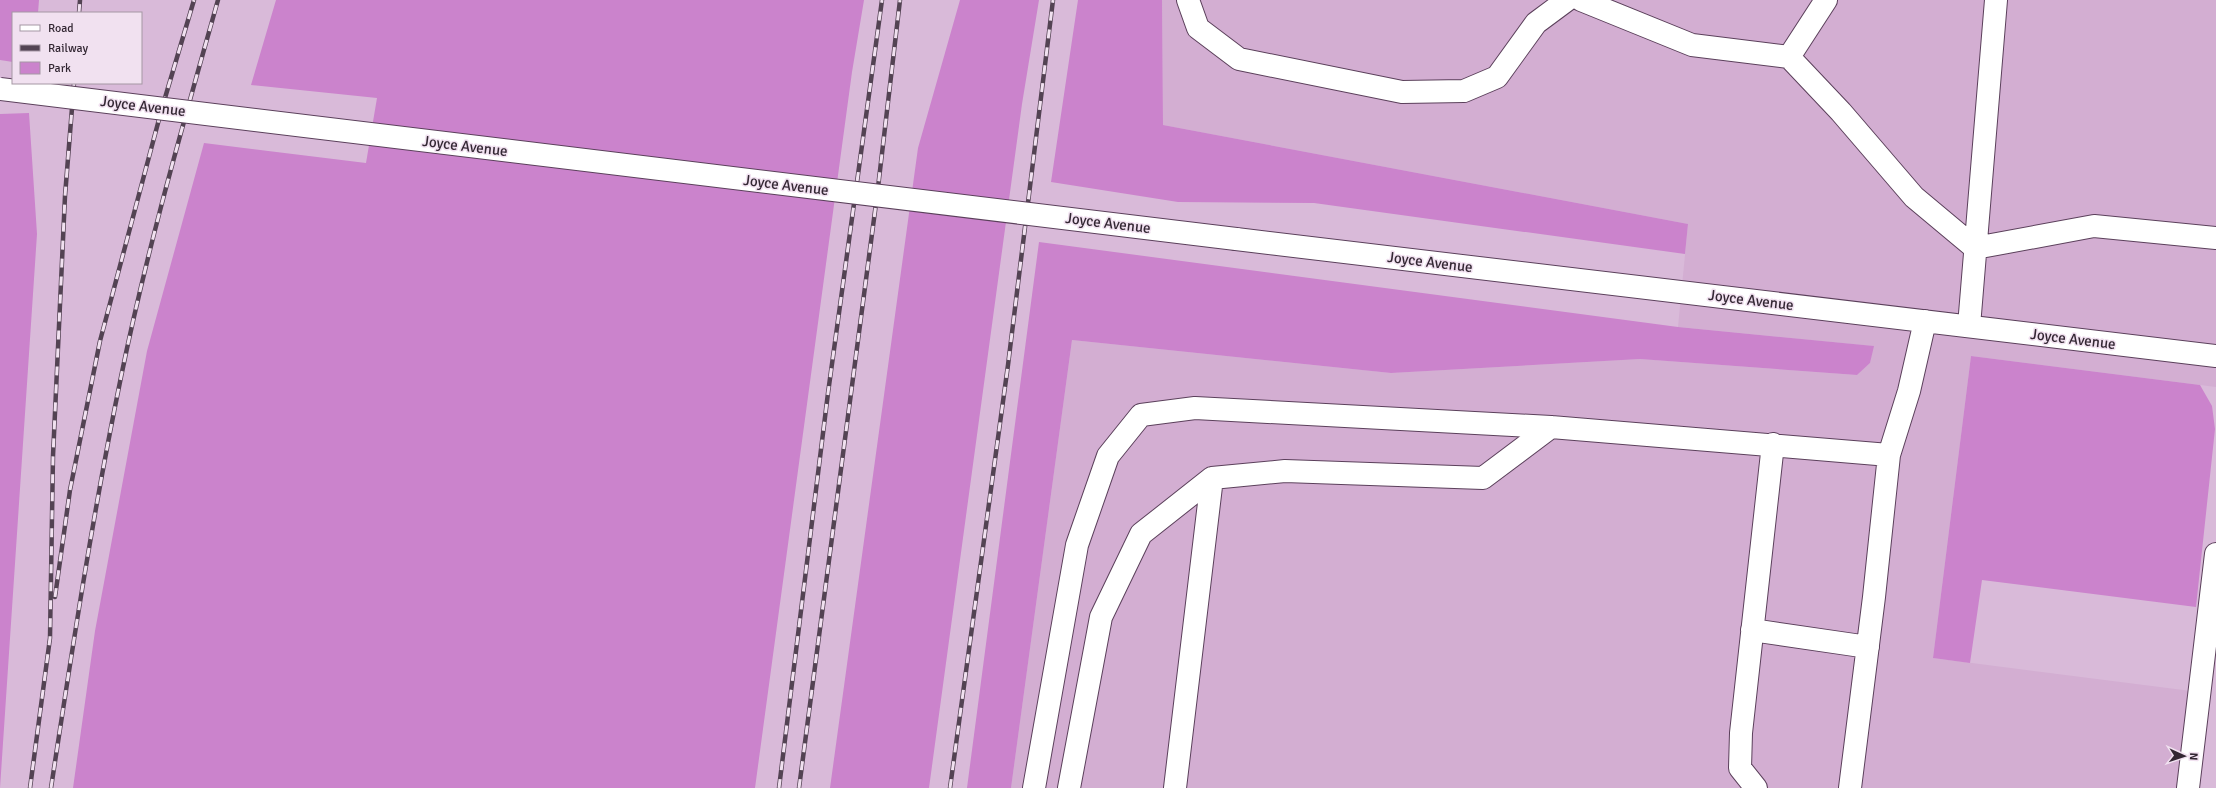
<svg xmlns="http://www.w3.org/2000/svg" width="2216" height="788" viewBox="0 0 2216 788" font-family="Signika,sans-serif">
<rect width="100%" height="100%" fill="#d9bad9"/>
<!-- built -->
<path fill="#d3aed2" d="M 1162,0 L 2216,0 L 2216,387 L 1971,356 L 1933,658 L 2199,692 L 2188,788 L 1011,788 L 1072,340 L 1391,373 L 1640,359 L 1857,375 L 1870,363 L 1873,346 L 1678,327 L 1688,224 L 1163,125 Z"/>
<!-- green -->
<path fill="#cb83cc" d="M 0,0 L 39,0 L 38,13 L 13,13 L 13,62 L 0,60 Z
M 276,0 L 864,0 L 852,72 L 755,788 L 73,788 L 95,631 L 147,351 L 204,143 L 366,163 L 377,98 L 251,85 Z
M 960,0 L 1039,0 L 1022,104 L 929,788 L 830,788 L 918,148 Z
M 1078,0 L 1162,0 L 1163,125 L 1688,224 L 1685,254 L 1314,203 L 1178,202 L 1051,182 Z
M 29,113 L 37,234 L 0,788 L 0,114 Z
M 1039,242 L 1678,327 L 1874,346 L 1870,363 L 1857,375 L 1640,359 L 1391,373 L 1072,340 L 1011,788 L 967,788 Z
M 1971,356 L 2200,385 L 2212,406 L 2215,429 L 2196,607 L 1982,580 L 1970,663 L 1933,658 Z"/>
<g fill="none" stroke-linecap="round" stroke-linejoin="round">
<defs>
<path id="minor" d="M 1188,0 L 1198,28 L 1239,59 L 1402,92 L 1464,91 L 1497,77 L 1536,23 L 1567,0
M 1581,0 L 1692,45 L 1789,57 L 1841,112 L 1914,197 L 1975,248 L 2094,226 L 2216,238
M 1789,57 L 1826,0
M 1236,239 L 2216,356
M 1969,326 L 1996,0
M 1752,630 L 1868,647
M 1034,788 L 1077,545 L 1108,456 L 1141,415 L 1195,408 L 1551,427 L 1889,455 L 1909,391 L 1925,321
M 1069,788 L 1101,617 L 1141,534 L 1212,478
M 1175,788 L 1212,478 L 1285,471 L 1483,478 L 1551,427
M 1756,788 L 1740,768 L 1741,733 L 1773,444
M 1850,788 L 1874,597 L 1889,455
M 2188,788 L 2216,554"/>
</defs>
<!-- minor casing -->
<use href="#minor" stroke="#5b405b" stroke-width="24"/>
<!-- minor -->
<use href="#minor" stroke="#fff" stroke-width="22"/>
<defs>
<path id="rail" d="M 79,13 L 80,0
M 55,597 L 70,490 L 100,341 L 162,108 L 194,0
M 30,788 L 50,638 L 53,456 L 65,196 L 74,83
M 51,788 C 72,650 93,513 121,377 C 147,249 183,125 218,0
M 779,788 L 828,393 L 882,0
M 799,788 L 877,196 L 900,0
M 950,788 L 1008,365 L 1053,0"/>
</defs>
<!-- rail casing -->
<use href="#rail" stroke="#534353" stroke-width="4.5"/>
<!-- rail -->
<use href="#rail" stroke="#f1e1f0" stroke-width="3" stroke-dasharray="9" stroke-linecap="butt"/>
<defs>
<path id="minor-bridge" d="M 0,89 L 1236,239"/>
</defs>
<!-- minor-bridge casing -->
<use href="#minor-bridge" stroke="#5b405b" stroke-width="24" stroke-linecap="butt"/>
<!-- minor-bridge -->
<use href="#minor-bridge" stroke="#fff" stroke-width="22"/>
</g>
<g text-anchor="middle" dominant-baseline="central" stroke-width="3" stroke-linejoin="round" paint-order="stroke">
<!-- street labels -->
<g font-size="15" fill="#332733" stroke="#f1e1f0">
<text transform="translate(143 106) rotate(7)">Joyce Avenue</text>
<text transform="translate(465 146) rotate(7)">Joyce Avenue</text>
<text transform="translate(786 185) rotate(7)">Joyce Avenue</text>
<text transform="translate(1108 223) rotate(7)">Joyce Avenue</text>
<text transform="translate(1430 262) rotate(7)">Joyce Avenue</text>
<text transform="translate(1751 300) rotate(7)">Joyce Avenue</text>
<text transform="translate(2073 339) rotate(7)">Joyce Avenue</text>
</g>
</g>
<!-- legend -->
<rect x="12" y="12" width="130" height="72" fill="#f1e1f0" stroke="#a597a4"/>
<rect x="20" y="25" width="20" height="6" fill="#ffffff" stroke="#a597a4"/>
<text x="48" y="32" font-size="12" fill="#332733">Road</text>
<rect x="20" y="45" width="20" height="6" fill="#534353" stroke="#a597a4"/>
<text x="48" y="52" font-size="12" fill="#332733">Railway</text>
<rect x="20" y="62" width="20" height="12" fill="#cb83cc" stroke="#a597a4"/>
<text x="48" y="72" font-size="12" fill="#332733">Park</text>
<!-- north arrow -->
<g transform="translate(2184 756) rotate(93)" stroke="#f1e1f0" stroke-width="3" paint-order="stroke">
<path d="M0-3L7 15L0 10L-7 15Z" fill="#332733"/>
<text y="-6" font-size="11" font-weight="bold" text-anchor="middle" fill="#332733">N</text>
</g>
</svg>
